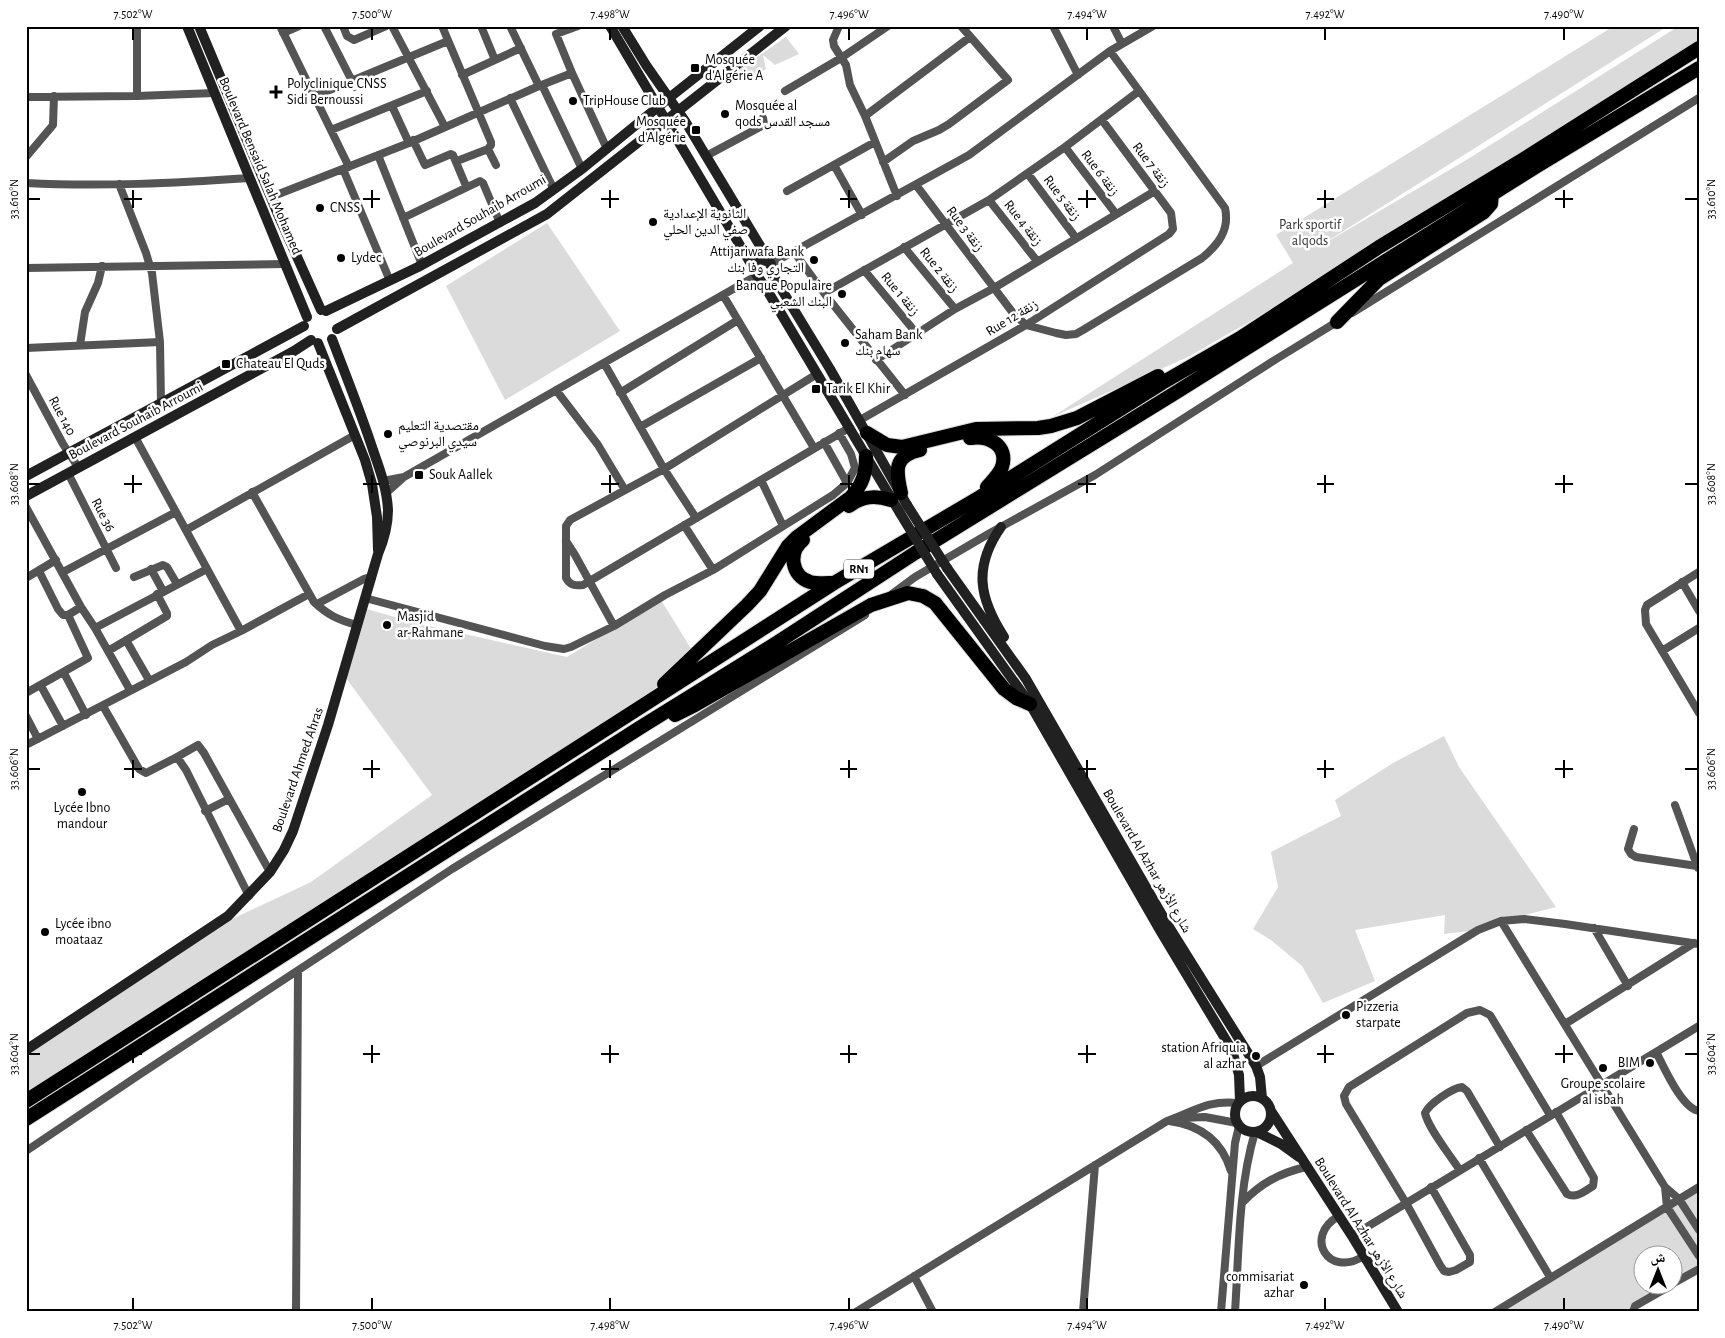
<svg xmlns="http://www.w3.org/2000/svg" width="1725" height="1338" viewBox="0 0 1725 1338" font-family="'Alegreya Sans','Noto Naskh Arabic',sans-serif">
<rect width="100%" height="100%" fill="#fff"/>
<!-- green -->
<path fill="#dbdbdb" d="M 1614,26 L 1668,26 L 1315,249 L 1468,159 L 1679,26 L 1699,26 L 1699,42 L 1479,180 L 1263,314 L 1188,357 L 1052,417 L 1293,263 L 1276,235 Z
M 786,37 L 799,54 L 775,65 L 763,55 L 766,69 L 744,81 L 733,74 Z
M 547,223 L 620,331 L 505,400 L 446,286 Z
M 661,600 L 695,655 L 666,682 L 26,1101 L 26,1051 L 215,927 L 311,882 L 432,795 L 343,674 L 363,608 L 416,623 L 567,657 Z
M 1444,736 L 1459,767 L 1556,907 L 1501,921 L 1478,930 L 1444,934 L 1445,915 L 1355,930 L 1375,981 L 1323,1003 L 1302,966 L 1271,940 L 1253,929 L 1278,887 L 1271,852 L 1341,816 L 1335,800 L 1393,763 Z
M 1699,1186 L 1699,1264 L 1673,1280 L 1672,1256 L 1642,1256 L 1642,1286 L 1664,1286 L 1650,1294 L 1635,1312 L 1488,1312 Z"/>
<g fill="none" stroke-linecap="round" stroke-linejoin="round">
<defs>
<path id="highway" d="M 1337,322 L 1379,279 L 1484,212 L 1491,204 L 1492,194
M 867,433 L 887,445 L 902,447 L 976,429 L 1038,428 L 1051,426 L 1077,418 L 1158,376
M 970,438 C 988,435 1009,445 1002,467 C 999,475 992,481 987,487
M 901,493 C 896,471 893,456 920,450
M 849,506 C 862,496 875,495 891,500
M 803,540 C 788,552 791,576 810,582 C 818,584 827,583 834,583
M 664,684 L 747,605 L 760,591 L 788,546 L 797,537 L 851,497 C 863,484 866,473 866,456
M 675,715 L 695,705 L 871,605 L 908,593 L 923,596 L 935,603 L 1004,689 L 1016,698 L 1030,704
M 26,1101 L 834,583 L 980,497 L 1162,383 L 1240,338 L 1379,247 L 1527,157 L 1699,48
M 26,1119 L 641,727 L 775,644 L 915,553 L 1175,393 L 1537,166 L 1699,68"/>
</defs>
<!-- highway casing -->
<use href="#highway" stroke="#dbdbdb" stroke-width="16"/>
<!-- street -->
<path stroke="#545454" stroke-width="8" d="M 137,26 L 137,96
M 280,26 L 349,167
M 324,26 L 352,81
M 343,26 L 347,36 L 354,40 L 386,26
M 392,26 L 445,127
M 442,26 L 491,142 L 491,145 L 488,149 L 457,161
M 481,26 L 495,60
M 510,26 L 539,86
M 839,26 L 833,40 L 834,46 L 846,65 L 850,85 L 865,116 L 897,196
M 1053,26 L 1078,75
M 1113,26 L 1122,44
M 283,33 L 299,26
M 572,73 L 607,149
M 462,75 L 521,48
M 542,85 L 582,169
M 785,91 L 841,58 L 888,26
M 315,96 L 448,41
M 26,97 L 137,96 L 214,93
M 510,98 L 554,190
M 392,106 L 409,143
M 865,116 L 970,37
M 331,130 L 427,91
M 413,140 L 425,165 L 451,154 L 453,155 L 466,186
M 1065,147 L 1116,214
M 488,149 L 496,165
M 378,155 L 422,265
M 706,156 L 760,127 L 764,124 L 763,118
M 26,157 L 53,125 L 54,96
M 883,162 L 913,141 L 939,130 L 949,124 L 1008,80 L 961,26
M 834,165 L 862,215
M 343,169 L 390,281
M 1028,174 L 1076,238
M 26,183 C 101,187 176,183 250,178
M 119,184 L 146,253 L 152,273 L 160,342 L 161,404
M 916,185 L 1013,313 L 1026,325 L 1056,333 L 1066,335 L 1076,334 L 1083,330 L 1202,258 C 1218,245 1230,230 1225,208 L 1110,51
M 787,191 L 875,142
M 271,197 L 409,143 L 539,86 L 572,73 L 556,34 L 578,26
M 989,200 L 1037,261
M 403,218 L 480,181 L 483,183 L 500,223
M 904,247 L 955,309
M 794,252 L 824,293 L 905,395
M 771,264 L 969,155 L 1110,51 L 1153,26
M 26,268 L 286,264
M 864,270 L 917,334
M 824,293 L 989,200 L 1065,147 L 1139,91
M 723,295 L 814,448
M 1352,313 L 1699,98
M 80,345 L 85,312 L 98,283 L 102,266
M 26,348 L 160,342
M 876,360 L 955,309 L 994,288 L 1155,191
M 604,363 L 664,469 L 696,518
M 817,374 L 664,469 L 570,520 L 566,526 L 566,578 C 570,585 574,586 583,585 L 849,428
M 26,375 L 63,444 L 78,467
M 556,390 L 598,445 L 625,490
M 620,393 L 738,320
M 860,420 L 1026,325 L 1169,234 L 1173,229 L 1171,213 L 1102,120
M 640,427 L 761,358
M 135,437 L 241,631
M 824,442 L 847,483
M 68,473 L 116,568
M 761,480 L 783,526
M 383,481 L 404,477
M 252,492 L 314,602 C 328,615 338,620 357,625
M 386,493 L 404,477 L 756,276
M 26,507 L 81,607 L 95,628 L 130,690
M 684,525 L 713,570
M 186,530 L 355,435
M 566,541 L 575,555 L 614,626
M 151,569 L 163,591
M 39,571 L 58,609 L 63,615 L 68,615 L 81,607
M 63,572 L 176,512
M 1699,572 L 1647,605 L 1645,610 L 1646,624 L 1699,713
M 134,577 L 163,565 L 167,567 L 177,584
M 26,578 L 56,560
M 1682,582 L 1699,611
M 892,594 L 915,577 L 990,533 L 1095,475 L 1278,358 L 1340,320
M 365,598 L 545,646 L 564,649 L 571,647 L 614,626 L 665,595 L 713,570 L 833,495 L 847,483 L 855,468 L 851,454 L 839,433
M 317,604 L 364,579 L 372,577
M 95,628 L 207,569
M 126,640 L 149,680
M 108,651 L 167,616 L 167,613 L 157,594
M 1662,651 L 1699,628
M 64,673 L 86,715
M 41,686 L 63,726
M 26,693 L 88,658 L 68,615
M 103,706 L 139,769 L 146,773 L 177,757 L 186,770 L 249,896
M 26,716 L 38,739
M 26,745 L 186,662 L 212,645 L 241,631 L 309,594
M 177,757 L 198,745 L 204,753 L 270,872
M 1675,805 L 1698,868
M 205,811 L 229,799
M 1634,829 L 1628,849 L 1631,854 L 1636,857 L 1697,866
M 1501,921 L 1665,1187 L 1679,1199 L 1699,1230
M 1594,928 L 1628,986
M 1565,1024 L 1694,943
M 1656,1052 C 1664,1067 1682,1109 1699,1111
M 1256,1066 L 1478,930 L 1501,921 L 1524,919 L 1565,924 L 1699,944
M 1182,1118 L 1205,1117 L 1237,1123
M 1169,1121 C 1200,1125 1222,1141 1231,1171
M 1526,1130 L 1567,1194 C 1576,1199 1585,1191 1593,1186 L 1594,1178 L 1556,1112
M 26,1151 L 139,1075 L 452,869 L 865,615
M 1479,1158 L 1550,1277
M 1459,1169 C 1450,1155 1428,1128 1425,1113 C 1429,1104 1452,1088 1462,1087 L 1467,1091 L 1500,1147
M 1431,1187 L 1470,1255 L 1470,1262 L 1456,1270 L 1449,1272 L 1444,1271 L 1440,1265 L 1406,1203 L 1346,1104 L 1344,1096 L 1349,1087 L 1467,1013 L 1480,1010 L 1490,1015 L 1550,1115
M 1665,1187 L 1667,1207 L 1699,1256
M 1243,1202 C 1261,1183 1280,1173 1306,1167
M 1339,1216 C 1303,1236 1328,1279 1364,1256
M 1352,1236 L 1699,1026
M 914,1276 L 933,1312
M 1672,1284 L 1699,1269
M 296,1312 L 298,971
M 856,1312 L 1167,1121 C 1195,1111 1207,1100 1238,1103
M 1083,1312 L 1095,1165
M 1221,1312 L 1235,1143 L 1239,1126
M 1235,1312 C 1239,1253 1238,1189 1255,1132
M 1495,1312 L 1699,1187
M 1633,1312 L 1635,1306 L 1670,1286"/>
<!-- secondary -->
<path stroke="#212121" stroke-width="10" d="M 187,26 L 307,317
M 199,26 L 280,219 L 321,310
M 610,26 L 754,269
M 622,26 L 646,65 L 685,121 L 771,264 L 771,272 L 830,369 L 907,505
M 768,262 L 764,260 L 757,262 C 750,272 759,277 764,285 L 900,513
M 326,311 L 418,267 L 535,203 L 582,169 L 669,98 L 760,26
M 337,329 L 547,214 L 786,26
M 318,343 L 365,460 L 372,484 L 377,517 L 378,550
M 26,476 L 304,326
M 26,496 L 294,351 L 311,340
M 1001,527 C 973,567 979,598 1004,637
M 947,568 L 1026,679 L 1169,927 L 1256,1066 L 1260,1077 L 1262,1098
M 937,574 L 1030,704 L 1161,932 L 1232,1050 L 1239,1075 L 1240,1101
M 26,1050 L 228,916 L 270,872 L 284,850 L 293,831 L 328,725 L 378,554 C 384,540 388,526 388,510 C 387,489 380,470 373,450 C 361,413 346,376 332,339
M1235 1114a18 18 0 1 1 36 0a18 18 0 1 1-36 0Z
M 1271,1111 L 1352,1236 L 1398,1312
M 1257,1132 L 1281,1144 L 1299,1157"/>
<!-- highway -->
<use href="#highway" stroke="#000" stroke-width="14"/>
<!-- secondary-bridge -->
<path stroke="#212121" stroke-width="10" d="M 907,505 L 947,568
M 900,513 L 937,574"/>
</g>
<!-- ticks -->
<path fill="none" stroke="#000" stroke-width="2" d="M 133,28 L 133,40M 372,28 L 372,40M 610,28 L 610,40M 849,28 L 849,40M 1087,28 L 1087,40M 1325,28 L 1325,40M 1564,28 L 1564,40M 133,190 L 133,208M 372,190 L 372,208M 610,190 L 610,208M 849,190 L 849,208M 1087,190 L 1087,208M 1325,190 L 1325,208M 1564,190 L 1564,208M 28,199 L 40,199M 124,199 L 142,199M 363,199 L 380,199M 601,199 L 619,199M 840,199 L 857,199M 1078,199 L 1096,199M 1317,199 L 1334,199M 1555,199 L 1573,199M 1685,199 L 1698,199M 133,475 L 133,493M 372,475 L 372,493M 610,475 L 610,493M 849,475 L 849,493M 1087,475 L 1087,493M 1325,475 L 1325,493M 1564,475 L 1564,493M 28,484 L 40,484M 124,484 L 142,484M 363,484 L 380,484M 601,484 L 619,484M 840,484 L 857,484M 1078,484 L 1096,484M 1317,484 L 1334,484M 1555,484 L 1573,484M 1685,484 L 1698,484M 133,760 L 133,778M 372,760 L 372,778M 610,760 L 610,778M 849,760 L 849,778M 1087,760 L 1087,778M 1325,760 L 1325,778M 1564,760 L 1564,778M 28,769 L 40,769M 124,769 L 142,769M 363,769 L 380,769M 601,769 L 619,769M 840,769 L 857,769M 1078,769 L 1096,769M 1317,769 L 1334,769M 1555,769 L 1573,769M 1685,769 L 1698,769M 133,1045 L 133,1063M 372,1045 L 372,1063M 610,1045 L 610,1063M 849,1045 L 849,1063M 1087,1045 L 1087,1063M 1325,1045 L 1325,1063M 1564,1045 L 1564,1063M 28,1054 L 40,1054M 124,1054 L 142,1054M 363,1054 L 380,1054M 601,1054 L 619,1054M 840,1054 L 857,1054M 1078,1054 L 1096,1054M 1317,1054 L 1334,1054M 1555,1054 L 1573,1054M 1685,1054 L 1698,1054M 133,1298 L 133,1310M 372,1298 L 372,1310M 610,1298 L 610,1310M 849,1298 L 849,1310M 1087,1298 L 1087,1310M 1325,1298 L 1325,1310M 1564,1298 L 1564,1310"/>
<!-- markers -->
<g fill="#000" stroke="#fff" stroke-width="2">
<rect x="690" y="63" width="10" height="10" rx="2.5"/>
<path d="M273.5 84.5h5v5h5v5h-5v5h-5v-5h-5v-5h5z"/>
<circle cx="573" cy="101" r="5"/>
<circle cx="725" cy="114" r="5"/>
<rect x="691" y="125" width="10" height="10" rx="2.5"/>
<circle cx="320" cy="208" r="5"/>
<circle cx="653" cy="222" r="5"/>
<circle cx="341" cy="258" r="5"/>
<circle cx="814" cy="260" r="5"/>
<circle cx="842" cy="294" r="5"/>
<circle cx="845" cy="343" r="5"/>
<rect x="221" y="359" width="10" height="10" rx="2.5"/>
<rect x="811" y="384" width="10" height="10" rx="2.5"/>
<circle cx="388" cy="434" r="5"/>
<rect x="414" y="470" width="10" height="10" rx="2.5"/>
<circle cx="387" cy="625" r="5"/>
<circle cx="82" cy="792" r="5"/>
<circle cx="45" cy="932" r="5"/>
<circle cx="1346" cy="1015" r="5"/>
<circle cx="1256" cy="1056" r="5"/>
<circle cx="1650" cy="1063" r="5"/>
<circle cx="1603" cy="1068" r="5"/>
<circle cx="1304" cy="1285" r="5"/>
</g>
<g text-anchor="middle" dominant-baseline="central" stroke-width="5" stroke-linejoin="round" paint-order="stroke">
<!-- shield labels -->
<rect fill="#fff" stroke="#4c4c4c" stroke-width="1" x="844" y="559.5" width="30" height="19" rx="4"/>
<g font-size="12" font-weight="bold" fill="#000">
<text x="859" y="569">RN1</text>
</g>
<!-- poi labels -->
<g font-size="14" fill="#000" stroke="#fff" text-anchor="start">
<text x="705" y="60">Mosquée<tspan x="705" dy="16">d'Algérie A</tspan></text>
<text x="287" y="84">Polyclinique ِCNSS<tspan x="287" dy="16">Sidi Bernoussi</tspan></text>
<text x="583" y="101">TripHouse Club</text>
<text x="735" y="106">Mosquée al<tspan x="735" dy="16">qods مسجد القدس</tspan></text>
<text x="686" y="122" text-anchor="end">Mosquée<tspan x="686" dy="16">d'Algérie</tspan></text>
<text x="330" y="208">CNSS</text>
<text x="663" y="214">الثانوية الإعدادية<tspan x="663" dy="16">صفي الدين الحلي</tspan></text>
<text x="804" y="252" text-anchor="end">Attijariwafa Bank<tspan x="804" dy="16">التجاري وفا بنك</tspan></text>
<text x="351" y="258">Lydec</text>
<text x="832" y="286" text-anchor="end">Banque Populaire<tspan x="832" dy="16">البنك الشعبي</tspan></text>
<text x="855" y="335">Saham Bank<tspan x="855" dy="16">سهام بنك</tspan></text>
<text x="236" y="364">Chateau El Quds</text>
<text x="826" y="389">Tarik El Khir</text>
<text x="398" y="426">مقتصدية التعليم<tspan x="398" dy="16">سيدي البرنوصي</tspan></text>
<text x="429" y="475">Souk Aallek</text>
<text x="397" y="617">Masjid<tspan x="397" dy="16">ar-Rahmane</tspan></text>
<text x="82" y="808" text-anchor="middle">Lycée Ibno<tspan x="82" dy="16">mandour</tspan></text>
<text x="55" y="924">Lycée ibno<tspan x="55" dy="16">moataaz</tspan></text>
<text x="1356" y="1007">Pizzeria<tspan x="1356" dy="16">starpate</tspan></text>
<text x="1246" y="1048" text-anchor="end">station Afriquia<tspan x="1246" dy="16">al azhar</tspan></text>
<text x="1640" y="1063" text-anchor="end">BIM</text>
<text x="1603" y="1084" text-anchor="middle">Groupe scolaire<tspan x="1603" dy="16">al isbah</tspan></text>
<text x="1294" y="1277" text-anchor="end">commisariat<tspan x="1294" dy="16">azhar</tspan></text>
</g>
<!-- street labels -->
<g font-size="14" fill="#000" stroke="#fff">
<text transform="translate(1151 165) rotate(53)">Rue 7 زنقة</text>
<text transform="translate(260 166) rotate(67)">Boulevard Bensaid Salah Mohamed</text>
<text transform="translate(1100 173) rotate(53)">Rue 6 زنقة</text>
<text transform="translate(1062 198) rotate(53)">Rue 5 زنقة</text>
<text transform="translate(480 216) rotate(-30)">Boulevard Souhaib Arroumi</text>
<text transform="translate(1023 223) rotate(52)">Rue 4 زنقة</text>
<text transform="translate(965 229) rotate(53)">Rue 3 زنقة</text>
<text transform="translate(939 270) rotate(51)">Rue 2 زنقة</text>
<text transform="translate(900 294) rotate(50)">Rue 1 زنقة</text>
<text transform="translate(1012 318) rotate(-31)">Rue 12 زنقة</text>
<text transform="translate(62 416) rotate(62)">Rue 140</text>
<text transform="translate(136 421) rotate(-28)">Boulevard Souhaib Arroumi</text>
<text transform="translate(103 515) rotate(63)">Rue 36</text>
<text transform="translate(298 770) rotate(-71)">Boulevard Ahmed Ahras</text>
<text transform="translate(1147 861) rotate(60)">Boulevard Al Azhar شارع الأزهر</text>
<text transform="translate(1361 1228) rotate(58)">Boulevard Al Azhar شارع الأزهر</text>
</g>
<!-- park labels -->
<g font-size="14" fill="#323232" stroke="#fff">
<text x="1310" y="225">Park sportif<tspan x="1310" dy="16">alqods</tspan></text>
</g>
</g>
<!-- border -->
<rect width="1725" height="1338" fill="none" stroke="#ffffff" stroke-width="55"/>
<!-- north arrow -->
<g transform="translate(1658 1270)"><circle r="24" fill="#ffffff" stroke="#999999"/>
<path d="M0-4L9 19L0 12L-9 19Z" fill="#000000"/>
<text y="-8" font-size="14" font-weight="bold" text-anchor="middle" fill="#000000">ش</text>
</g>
<rect x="28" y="28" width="1670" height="1282" fill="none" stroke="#000" stroke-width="2"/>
<g font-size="12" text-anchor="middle" fill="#000">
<text x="133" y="18">7.502°W</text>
<text x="372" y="18">7.500°W</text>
<text x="610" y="18">7.498°W</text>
<text x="849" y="18">7.496°W</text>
<text x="1087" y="18">7.494°W</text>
<text x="1325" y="18">7.492°W</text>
<text x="1564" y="18">7.490°W</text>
<text transform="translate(14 199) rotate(-90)" y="4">33.610°N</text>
<text transform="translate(1711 199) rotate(-90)" y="4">33.610°N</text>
<text transform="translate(14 484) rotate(-90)" y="4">33.608°N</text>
<text transform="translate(1711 484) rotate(-90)" y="4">33.608°N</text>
<text transform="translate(14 769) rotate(-90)" y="4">33.606°N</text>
<text transform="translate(1711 769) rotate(-90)" y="4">33.606°N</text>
<text transform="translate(14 1054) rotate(-90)" y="4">33.604°N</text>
<text transform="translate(1711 1054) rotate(-90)" y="4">33.604°N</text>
<text x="133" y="1329">7.502°W</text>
<text x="372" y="1329">7.500°W</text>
<text x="610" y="1329">7.498°W</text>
<text x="849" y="1329">7.496°W</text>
<text x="1087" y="1329">7.494°W</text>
<text x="1325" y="1329">7.492°W</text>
<text x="1564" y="1329">7.490°W</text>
</g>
</svg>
